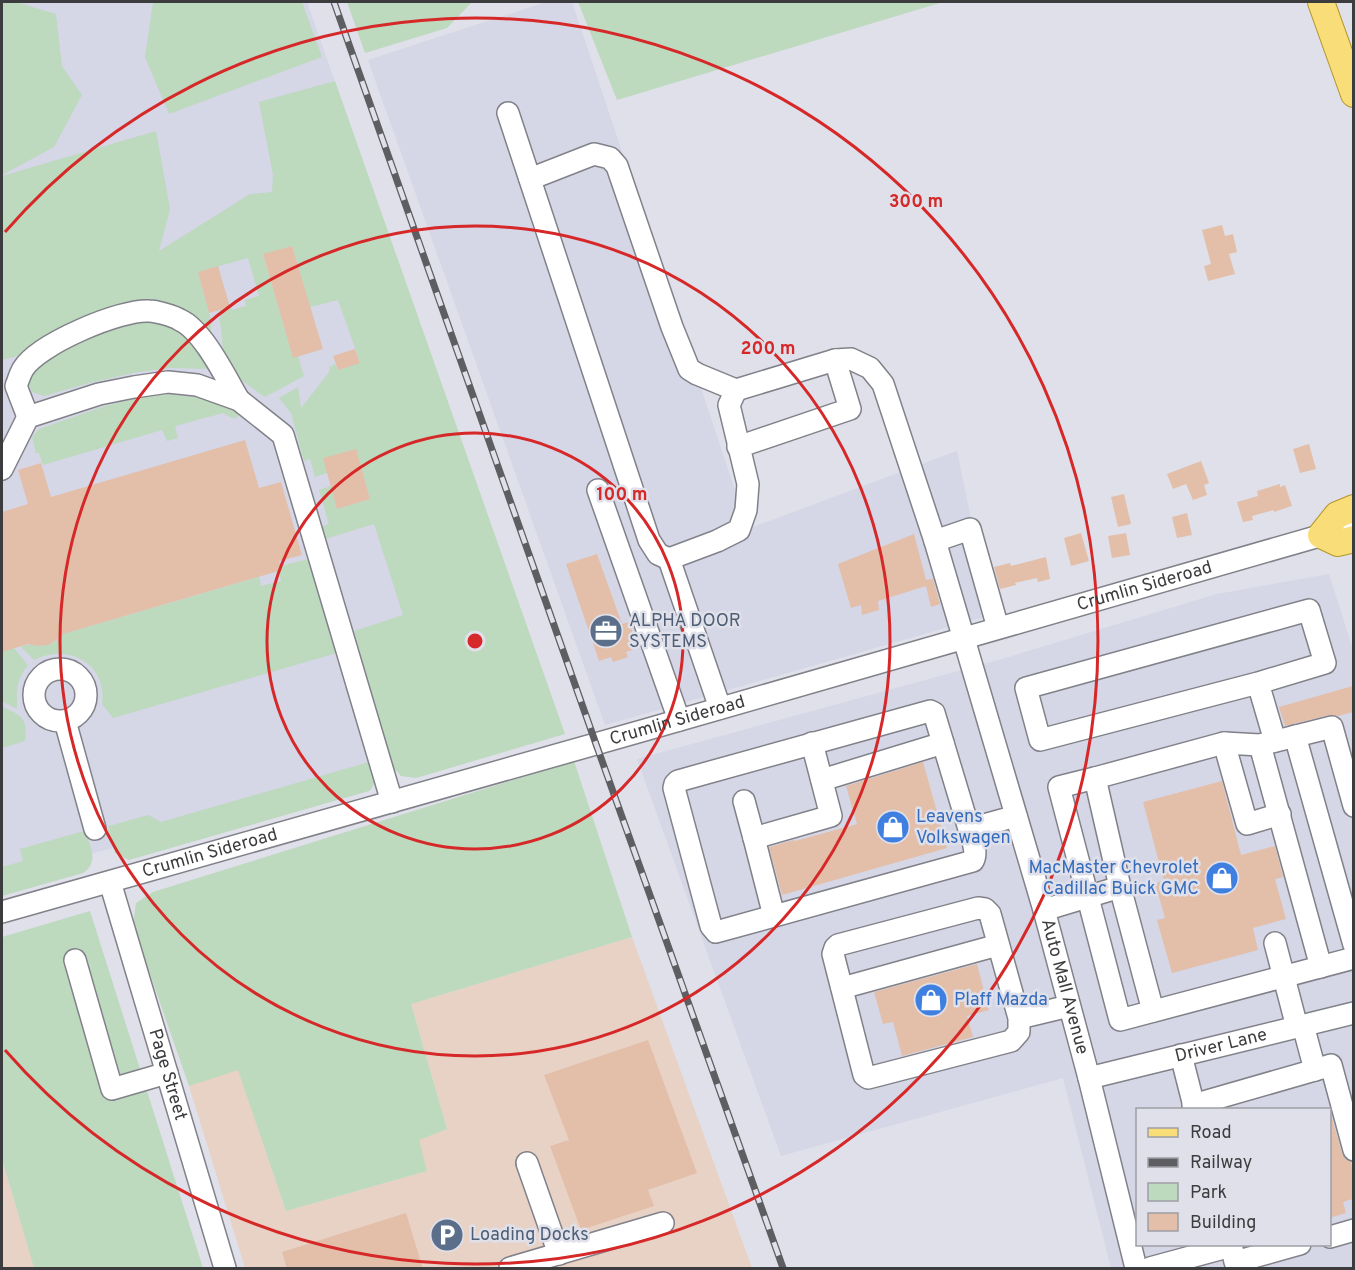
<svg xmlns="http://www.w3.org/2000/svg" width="1355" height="1270" viewBox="0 0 1355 1270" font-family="Overpass,sans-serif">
<rect width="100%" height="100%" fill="#dfe0e9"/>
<!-- built -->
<path fill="#d5d6e6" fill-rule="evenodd" d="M 2,2 L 307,2 L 562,728 L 495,744 L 2,878 Z
M 546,2 L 572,2 L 748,529 L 957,451 L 991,615 L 605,725 L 368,60 Z
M 1329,574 L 1354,653 L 1353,1268 L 1111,1268 L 1063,1078 L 781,1156 L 637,759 L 1002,659 L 1217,594 ZM 1138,1110 L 1330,1110 L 1330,1244 L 1138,1244 Z"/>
<!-- industrial -->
<path fill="#e8d2c5" d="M 632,937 L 752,1268 L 245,1268 L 189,1086 L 238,1069 L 286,1211 L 427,1171 L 418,1140 L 447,1129 L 411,1004 Z
M 2,1159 L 34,1268 L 2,1268 Z"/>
<!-- green -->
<path fill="#bdd9be" d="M 2,2 L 16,2 L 56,14 L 62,66 L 82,95 L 54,147 L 2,175 Z
M 153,2 L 302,2 L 322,57 L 169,114 L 145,57 Z
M 347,2 L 472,2 L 447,28 L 365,53 Z
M 578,2 L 943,2 L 617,100 Z
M 335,81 L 565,734 L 416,778 L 401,776 L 393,767 L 354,631 L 403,615 L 374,524 L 325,539 L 322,526 L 329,524 L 319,490 L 331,486 L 337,509 L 370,499 L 356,450 L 327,473 L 315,477 L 310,459 L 304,461 L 291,413 L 279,398 L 298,387 L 301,408 L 330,371 L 329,367 L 335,364 L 338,370 L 360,362 L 338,300 L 310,307 L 292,246 L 263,255 L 293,357 L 298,356 L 304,376 L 265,397 C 249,385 227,374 223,352 C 222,340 222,329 219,318 L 221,317 L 220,310 L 231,307 L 232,310 L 246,306 L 245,300 L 259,296 L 248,258 L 198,272 L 211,320 L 211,340 L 150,305 L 28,353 L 2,360 L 2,176 L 156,131 L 170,209 L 159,251 L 250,194 L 272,192 L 273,175 L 259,102 Z
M 152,318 L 185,330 L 211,369 L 171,368 L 138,372 L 89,383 L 44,396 L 32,392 L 29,385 L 33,372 L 46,358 L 78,338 Z
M 168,394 L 213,399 L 237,413 L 238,416 L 236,418 L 232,418 L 223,413 L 175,426 L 178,438 L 167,441 L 162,430 L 43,465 L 39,453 L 36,453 L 32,437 L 39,429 L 105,406 L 138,398 Z
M 312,558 L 337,653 L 113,718 L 102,704 C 108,664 68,642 34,660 L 20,646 C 38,641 48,653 63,634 L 259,577 L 261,586 L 281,581 L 279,571 L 282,570 L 281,566 Z
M 14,648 L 28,665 C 15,683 17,689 17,709 L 2,701 L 2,652 Z
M 2,706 C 21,716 28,717 25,741 L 2,748 Z
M 574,761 L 632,937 L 411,1004 L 447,1129 L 419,1140 L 427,1171 L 286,1211 L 238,1070 L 189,1086 L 133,925 L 136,903 L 153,892 Z
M 369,762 C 372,772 379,782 369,791 L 129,860 L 115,853 L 108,830 L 109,826 L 148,815 L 161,822 Z
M 84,831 L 86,833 C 91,848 99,862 83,873 L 2,896 L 2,867 L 23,861 L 20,849 Z
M 90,911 L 203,1268 L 34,1268 L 2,1159 L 2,937 Z"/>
<!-- building -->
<path fill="#e3bfa9" d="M 1222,225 L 1225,236 L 1233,234 L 1237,252 L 1229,254 L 1235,274 L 1208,281 L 1204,266 L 1211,264 L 1202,230 Z
M 292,246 L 323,349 L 293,358 L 263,254 Z
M 218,266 L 230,307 L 209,313 L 198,272 Z
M 355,349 L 360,363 L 338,370 L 333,356 Z
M 245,440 L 259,488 L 281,482 L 302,555 L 279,561 L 282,570 L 63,634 L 57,640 L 48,645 L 38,646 L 28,644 L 2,652 L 2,512 L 28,504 L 18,470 L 41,463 L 51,497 Z
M 1309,444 L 1316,469 L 1300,473 L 1293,449 Z
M 356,449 L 370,499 L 337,509 L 323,458 Z
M 1201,461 L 1209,483 L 1204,485 L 1207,495 L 1193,500 L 1186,484 L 1173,489 L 1167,474 Z
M 1280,484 L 1280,487 L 1285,485 L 1292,506 L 1274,512 L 1274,510 L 1252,516 L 1253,520 L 1243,522 L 1237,502 L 1258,496 L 1257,491 Z
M 1124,494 L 1131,524 L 1118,527 L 1111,497 Z
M 1187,513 L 1192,535 L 1177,538 L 1172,517 Z
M 1081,533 L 1089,561 L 1071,566 L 1064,538 Z
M 1126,533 L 1130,555 L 1112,558 L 1108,536 Z
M 914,534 L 926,580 L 933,579 L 940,604 L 931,607 L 926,586 L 878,601 L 879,610 L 862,615 L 861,605 L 851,608 L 838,564 Z
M 597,554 L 622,624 L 629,622 L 638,648 L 626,652 L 628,657 L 613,662 L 611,657 L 599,661 L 566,564 Z
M 1046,557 L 1050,579 L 1038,582 L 1037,578 L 1015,583 L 1016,585 L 1000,589 L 994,567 L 1010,563 L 1011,566 Z
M 1353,686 L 1353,712 L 1338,716 L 1329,715 L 1285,726 L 1279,707 Z
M 923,762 L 947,848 L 782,895 L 769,847 L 794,840 L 795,841 L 857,824 L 846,786 Z
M 1222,781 L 1241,855 L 1275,846 L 1283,877 L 1275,879 L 1286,919 L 1253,928 L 1258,950 L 1172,973 L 1157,920 L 1165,918 L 1155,883 L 1164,881 L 1143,802 Z
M 977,964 L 989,1010 L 967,1016 L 973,1037 L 902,1056 L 893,1022 L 883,1024 L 874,992 Z
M 648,1040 L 697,1173 L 648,1190 L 654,1206 L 581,1230 L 550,1146 L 569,1140 L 544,1075 Z
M 1332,1118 L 1342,1153 L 1345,1159 L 1351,1162 L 1353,1173 L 1353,1199 L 1343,1202 L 1346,1213 L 1329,1218 L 1329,1119 Z
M 406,1213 L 423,1269 L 287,1269 L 282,1252 Z"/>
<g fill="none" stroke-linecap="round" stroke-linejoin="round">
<defs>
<g id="minor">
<path d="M 508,113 L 649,540 L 658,554 L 669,559"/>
<path d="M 530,179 L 594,154 L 610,158 L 617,166 L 672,327 L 689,369 L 697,374 L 736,390"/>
<path d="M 28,417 L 16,386 C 18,381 20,374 23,369 C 38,344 121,309 149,311 C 156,311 174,316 180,320 C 203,330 226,378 239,400"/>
<path d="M 738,447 L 850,409 L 835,360"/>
<path d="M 2,469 L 28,417 L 99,394 L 134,387 L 168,382 L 197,385 L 239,400 L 283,435 L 392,802"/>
<path d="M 598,490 L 679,720"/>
<path id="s1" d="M 998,628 L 970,529 L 935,541 L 1044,910 L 1089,1078 L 1136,1268"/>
<circle cx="60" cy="695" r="26"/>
<path d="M 1258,683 L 1040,740 L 1026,688 L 1309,610 L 1325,663 L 1258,683 L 1275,741"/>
<path d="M 720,708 L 669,559 L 717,541 L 739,530 L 746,510 L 748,484 L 729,405 L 736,390 L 835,360 L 851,359 L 870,368 L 883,384 L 935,541"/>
<path d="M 65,721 L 95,829"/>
<path d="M 1295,736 L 1354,945"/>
<path d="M 1224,743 L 1247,824 L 1280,814"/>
<path d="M 1260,745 L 1321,967"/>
<path d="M 1095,778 L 1059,787 L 1120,1020 L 1354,958"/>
<path d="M 822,780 L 943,743"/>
<path d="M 744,801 L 754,838"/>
<path d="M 969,829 L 934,713 L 930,711 L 678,781 L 675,784 L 674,788 L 711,926 L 716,932 L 973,861 C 978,852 972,839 969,829 L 1016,816"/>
<path id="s2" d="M 110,882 L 225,1268"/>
<path d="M 1044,910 L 1120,887"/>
<path id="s3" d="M 2,912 L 645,730 L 1354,526"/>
<path d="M 774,916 L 754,838 L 831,816 L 812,743"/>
<path d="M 1275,943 L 1297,1027"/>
<path d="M 75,960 L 112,1089 L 167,1073"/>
<path d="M 842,988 L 998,945"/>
<path d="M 1153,1011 L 1120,887 L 1095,778 L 1224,743 L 1260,745 L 1332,727 L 1354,806"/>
<path d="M 1019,1018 L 990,914 L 985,909 L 978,908 L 838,945 L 835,948 L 833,954 L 864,1075 L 868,1078 L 1011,1041 L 1019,1032 L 1019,1018 L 1069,1006"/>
<path d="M 1303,1025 L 1315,1070 L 1331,1065 L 1354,1150"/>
<path d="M 1181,1055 L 1195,1110"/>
<path id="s4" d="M 1089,1078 L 1354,1013"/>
<path d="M 1193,1105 L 1315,1070"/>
<path d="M 527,1163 L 559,1254"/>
<path d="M 1330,1237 L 1354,1230"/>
<path d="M 1231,1244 L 1235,1262 L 1300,1244"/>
<path d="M 510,1268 L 663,1223"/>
<path d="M 1150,1268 L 1231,1246"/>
</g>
<path id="major" d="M 1321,2 L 1354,94
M 1354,508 L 1337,515 L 1321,535 L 1338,543 L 1354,539"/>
</defs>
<!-- minor casing -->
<use href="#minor" stroke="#818189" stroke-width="24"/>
<!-- major casing -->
<use href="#major" stroke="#b3962a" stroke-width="28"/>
<!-- minor -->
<use href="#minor" stroke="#fff" stroke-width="21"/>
<!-- major -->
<use href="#major" stroke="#f8dd79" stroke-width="26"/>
<defs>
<path id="rail" d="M 334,2 L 596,744 L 783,1268"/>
</defs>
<!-- rail casing -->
<use href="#rail" stroke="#5e5e62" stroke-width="7"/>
<!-- rail -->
<use href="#rail" stroke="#dfe0e9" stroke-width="4.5" stroke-dasharray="14" stroke-linecap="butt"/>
</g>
<!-- distance rings -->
<g fill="none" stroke="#d62828" stroke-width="3">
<circle cx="475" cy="641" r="208"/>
<circle cx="475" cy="641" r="415"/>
<path d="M5 232A623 623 0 1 1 5 1050"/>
</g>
<!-- icons -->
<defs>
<symbol id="office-disc" viewBox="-11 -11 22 22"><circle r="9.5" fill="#5c6f8a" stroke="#dfe0e9"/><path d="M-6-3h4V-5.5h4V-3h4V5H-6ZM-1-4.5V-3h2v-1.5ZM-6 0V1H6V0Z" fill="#fff"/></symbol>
<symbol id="shop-disc" viewBox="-11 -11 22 22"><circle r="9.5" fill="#3f7fe0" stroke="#dfe0e9"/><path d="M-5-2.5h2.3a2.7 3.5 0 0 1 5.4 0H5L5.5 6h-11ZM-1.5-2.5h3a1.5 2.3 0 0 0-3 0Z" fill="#fff"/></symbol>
<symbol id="parking-disc" viewBox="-11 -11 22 22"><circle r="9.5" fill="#5c6f8a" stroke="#dfe0e9"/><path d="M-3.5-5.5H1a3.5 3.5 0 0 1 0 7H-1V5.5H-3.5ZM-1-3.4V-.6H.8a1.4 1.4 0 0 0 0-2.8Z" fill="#fff"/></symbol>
</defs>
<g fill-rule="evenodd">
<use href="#office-disc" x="587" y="612" width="38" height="38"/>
<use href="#shop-disc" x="874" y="808" width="38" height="38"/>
<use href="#shop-disc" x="1203" y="859" width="38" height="38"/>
<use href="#shop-disc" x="912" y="981" width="38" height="38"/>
<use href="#parking-disc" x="428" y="1216" width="38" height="38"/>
</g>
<g text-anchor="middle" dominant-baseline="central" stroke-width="5" stroke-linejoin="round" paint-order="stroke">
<!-- street labels -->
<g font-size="18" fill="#3c3c3f" stroke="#dfe0e9">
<text stroke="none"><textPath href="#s3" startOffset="1188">Crumlin Sideroad</textPath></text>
<text stroke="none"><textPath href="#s3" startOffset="702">Crumlin Sideroad</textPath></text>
<text stroke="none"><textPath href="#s3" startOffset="216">Crumlin Sideroad</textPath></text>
<text stroke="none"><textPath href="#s1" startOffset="604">Auto Mall Avenue</textPath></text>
<text stroke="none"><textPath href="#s4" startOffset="136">Driver Lane</textPath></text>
<text stroke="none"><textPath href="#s2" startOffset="201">Page Street</textPath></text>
</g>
<!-- service labels -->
<g font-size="18" fill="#4e5e75" stroke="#dfe0e9" text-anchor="start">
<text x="629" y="621">ALPHA DOOR<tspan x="629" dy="21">SYSTEMS</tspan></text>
<text x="470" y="1235">Loading Docks</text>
</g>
<!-- shop labels -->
<g font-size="18" fill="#366cbe" stroke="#dfe0e9" text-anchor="start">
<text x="916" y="817">Leavens<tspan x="916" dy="21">Volkswagen</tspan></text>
<text x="1199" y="868" text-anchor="end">MacMaster Chevrolet<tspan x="1199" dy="21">Cadillac Buick GMC</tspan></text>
<text x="954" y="1000">Plaff Mazda</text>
</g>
</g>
<circle cx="475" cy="641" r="9" fill="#d62828" stroke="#dfe0e9" stroke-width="3"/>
<g font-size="18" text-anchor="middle" font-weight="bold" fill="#d62828" stroke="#dfe0e9" stroke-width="5" stroke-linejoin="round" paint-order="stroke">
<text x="916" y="207">300 m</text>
<text x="768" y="354">200 m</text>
<text x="622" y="500">100 m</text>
</g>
<!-- border -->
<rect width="1355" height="1270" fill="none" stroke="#3c3c3f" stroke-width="6"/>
<!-- legend -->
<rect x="1136" y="1108" width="195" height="138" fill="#dfe0e9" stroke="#9e9ea5" stroke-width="1.5"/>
<rect x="1148" y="1128" width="30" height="9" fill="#f8dd79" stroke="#9e9ea5" stroke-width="1.5"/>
<text x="1190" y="1138" font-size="18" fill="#3c3c3f">Road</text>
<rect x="1148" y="1158" width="30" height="9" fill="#5e5e62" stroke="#9e9ea5" stroke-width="1.5"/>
<text x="1190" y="1168" font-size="18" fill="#3c3c3f">Railway</text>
<rect x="1148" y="1183" width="30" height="18" fill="#bdd9be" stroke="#9e9ea5" stroke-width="1.5"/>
<text x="1190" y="1198" font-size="18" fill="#3c3c3f">Park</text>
<rect x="1148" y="1213" width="30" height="18" fill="#e3bfa9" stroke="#9e9ea5" stroke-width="1.5"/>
<text x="1190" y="1228" font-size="18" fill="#3c3c3f">Building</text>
</svg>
